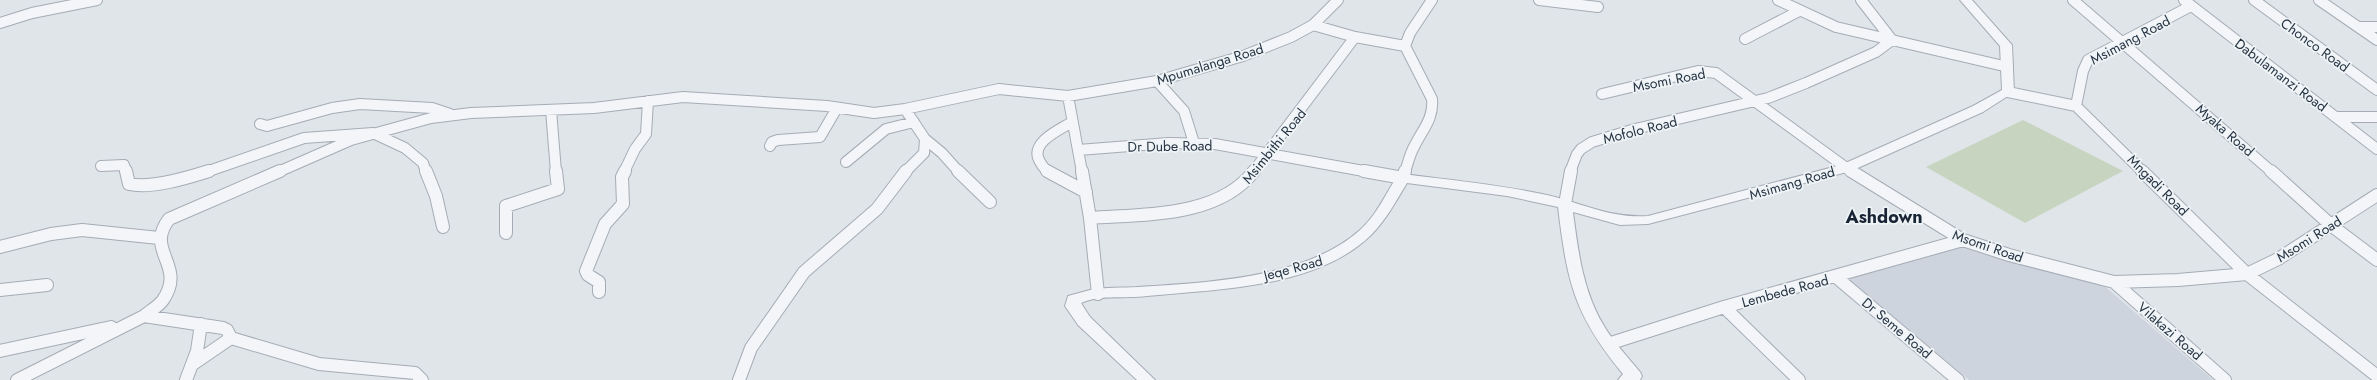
<svg xmlns="http://www.w3.org/2000/svg" width="2377" height="380" viewBox="0 0 2377 380" font-family="Jost,sans-serif">
<rect width="100%" height="100%" fill="#e0e5ea"/>
<!-- built -->
<path fill="#cdd4dd" d="M 1964,242 L 2102,284 L 2213,380 L 1969,380 L 1846,277 Z"/>
<!-- green -->
<path fill="#c7d5c0" d="M 2023,120 L 2123,171 L 2025,223 L 1926,167 Z"/>
<g fill="none" stroke-linecap="round" stroke-linejoin="round">
<defs>
<path id="minor-far1" d="M 1539,0 L 1598,7
M 1778,0 L 1836,27 L 2008,67
M 1861,0 L 1892,40
M 2073,0 L 2272,172
M 2184,0 L 2377,149
M 2254,0 L 2377,90
M 2319,0 L 2377,40
M 0,23 L 32,13 L 97,0
M 1313,25 L 1355,37 L 1405,46
M 2358,27 L 2377,27
M 1745,39 L 1799,11
M 1405,46 L 1410,33 L 1432,0
M 1405,46 L 1432,99 C 1434,118 1423,129 1415,145 C 1410,153 1408,163 1405,172
M 1157,81 L 1184,111 L 1194,143
M 2008,92 L 2076,106 L 2143,172
M 1602,94 L 1698,71 L 1716,73 L 1852,172
M 1068,96 L 1082,172
M 2076,106 L 2083,71 L 2088,60 L 2191,6
M 905,109 L 925,139 L 924,153 L 905,172
M 551,110 L 556,172
M 2337,117 L 2377,117
M 260,124 L 267,126 L 332,108 L 360,104 L 432,108 L 450,114
M 925,139 L 942,153 L 959,172
M 770,146 L 772,142 L 778,140 L 820,137 L 837,108
M 1078,150 L 1169,143 L 1215,144 L 1369,172
M 846,162 L 886,129 L 914,122
M 101,166 L 124,165 L 126,172
M 206,172 L 304,138 L 373,133 L 405,148 L 423,163 L 426,172
M 278,172 L 351,140 L 431,118 L 471,113 L 594,108 L 683,97 L 827,106 L 874,113 L 905,109 L 999,89 L 1068,96 L 1157,81 L 1243,56 L 1291,37 L 1313,25 L 1338,0
M 624,172 L 635,149 L 646,134 L 648,101
M 1049,172 C 1044,169 1042,166 1039,160 C 1030,142 1061,129 1072,122
M 1253,172 L 1355,37
M 1570,172 L 1577,154 L 1581,149 L 1592,142 L 1635,129 L 1768,98 L 1806,83 L 1876,52 L 1892,40"/>
<path id="minor" d="M 126,171 L 129,184 C 151,189 187,178 209,171
M 426,171 L 436,196 L 443,227
M 958,171 L 990,202
M 1047,171 L 1086,192
M 1082,171 L 1090,218 L 1098,294
M 1364,171 L 1403,178 L 1405,171
M 1851,171 L 1963,240 L 2009,255 L 2114,282 L 2178,280 L 2247,274 L 2278,259 L 2377,195
M 2142,171 L 2247,274 L 2377,376
M 2271,171 L 2332,226 L 2377,260
M 1565,204 L 1571,171
M 1090,218 C 1143,214 1218,218 1254,171
M 506,233 L 506,206 L 558,189 L 556,171
M 0,247 L 51,234 L 82,230 L 159,238
M 1836,277 L 1958,380
M 2114,282 L 2225,380
M 0,290 L 47,285
M 599,292 L 599,282 L 588,275 L 586,271 L 605,224 L 623,204 L 622,177 L 625,171
M 1724,307 L 1799,380
M 144,316 L 223,328 L 227,330 L 231,338 L 319,364 L 415,373 L 422,380
M 1608,344 L 1724,307 L 1963,240
M 0,351 L 111,327
M 193,364 L 231,338
M 17,380 L 144,316 C 150,311 159,306 163,300 C 187,265 144,251 169,219 L 280,171
M 186,380 L 197,351 L 201,324
M 739,380 L 751,348 L 804,272 L 877,209 L 906,171"/>
<path id="tertiary" d="M 1960,0 L 1972,0 L 2012,45 L 2014,92 L 1983,112 L 1851,171 L 1648,224 L 1620,225 L 1573,212 C 1578,251 1583,292 1604,326 C 1614,343 1628,357 1640,372 L 1642,376 L 1640,380 L 1618,380 L 1623,374 C 1574,315 1567,282 1558,207 L 1507,196 L 1407,183 C 1396,201 1386,220 1371,235 C 1317,288 1219,289 1147,296 C 1126,299 1101,294 1081,303 L 1090,317 L 1155,380 L 1137,380 L 1078,325 L 1065,306 L 1068,296 L 1090,290 C 1106,287 1122,288 1138,287 C 1209,282 1305,279 1360,230 C 1377,215 1386,193 1398,175 L 1403,174 C 1449,180 1496,184 1542,194 C 1578,201 1609,219 1648,216 L 1841,165 L 1973,106 L 2002,90 L 2000,46 Z"/>
</defs>
<!-- minor-far1 casing -->
<use href="#minor-far1" stroke="#a5acb5" stroke-width="12"/>
<!-- minor casing -->
<use href="#minor" stroke="#a5acb5" stroke-width="14"/>
<!-- tertiary casing -->
<use href="#tertiary" stroke="#a5acb5" stroke-width="2"/>
<!-- minor-far1 -->
<use href="#minor-far1" stroke="#f3f5f8" stroke-width="10"/>
<!-- minor -->
<use href="#minor" stroke="#f3f5f8" stroke-width="12"/>
<!-- tertiary -->
<use href="#tertiary" fill="#f3f5f8" fill-rule="evenodd"/>
</g>
<g text-anchor="middle" dominant-baseline="central" stroke-width="3.5" stroke-linejoin="round" paint-order="stroke">
<!-- street labels -->
<g font-size="14" fill="#273443" stroke="#eff4f7">
<text transform="translate(2130 40) rotate(-28)">Msimang Road</text>
<text transform="translate(2315 45) rotate(36)">Chonco Road</text>
<text transform="translate(1210 64) rotate(-17)">Mpumalanga Road</text>
<text transform="translate(2281 75) rotate(37)">Dabulamanzi Road</text>
<text transform="translate(1669 80) rotate(-11)">Msomi Road</text>
<text transform="translate(1640 130) rotate(-14)">Mofolo Road</text>
<text transform="translate(2225 130) rotate(41)">Myaka Road</text>
<text transform="translate(1170 146) rotate(-1)">Dr Dube Road</text>
<text transform="translate(1274 146) rotate(-51)">Msimbithi Road</text>
<text transform="translate(1792 183) rotate(-16)">Msimang Road</text>
<text transform="translate(2158 185) rotate(45)">Mngadi Road</text>
<text transform="translate(2309 239) rotate(-32)">Msomi Road</text>
<text transform="translate(1988 246) rotate(19)">Msomi Road</text>
<text transform="translate(1293 268) rotate(-15)">Jeqe Road</text>
<text transform="translate(1785 291) rotate(-15)">Lembede Road</text>
<text transform="translate(1897 328) rotate(40)">Dr Seme Road</text>
<text transform="translate(2170 331) rotate(41)">Vilakazi Road</text>
</g>
<!-- district labels -->
<g font-size="18" font-weight="bold" fill="#192534" stroke="#eff4f7">
<text x="1884" y="217">Ashdown</text>
</g>
</g>
</svg>
